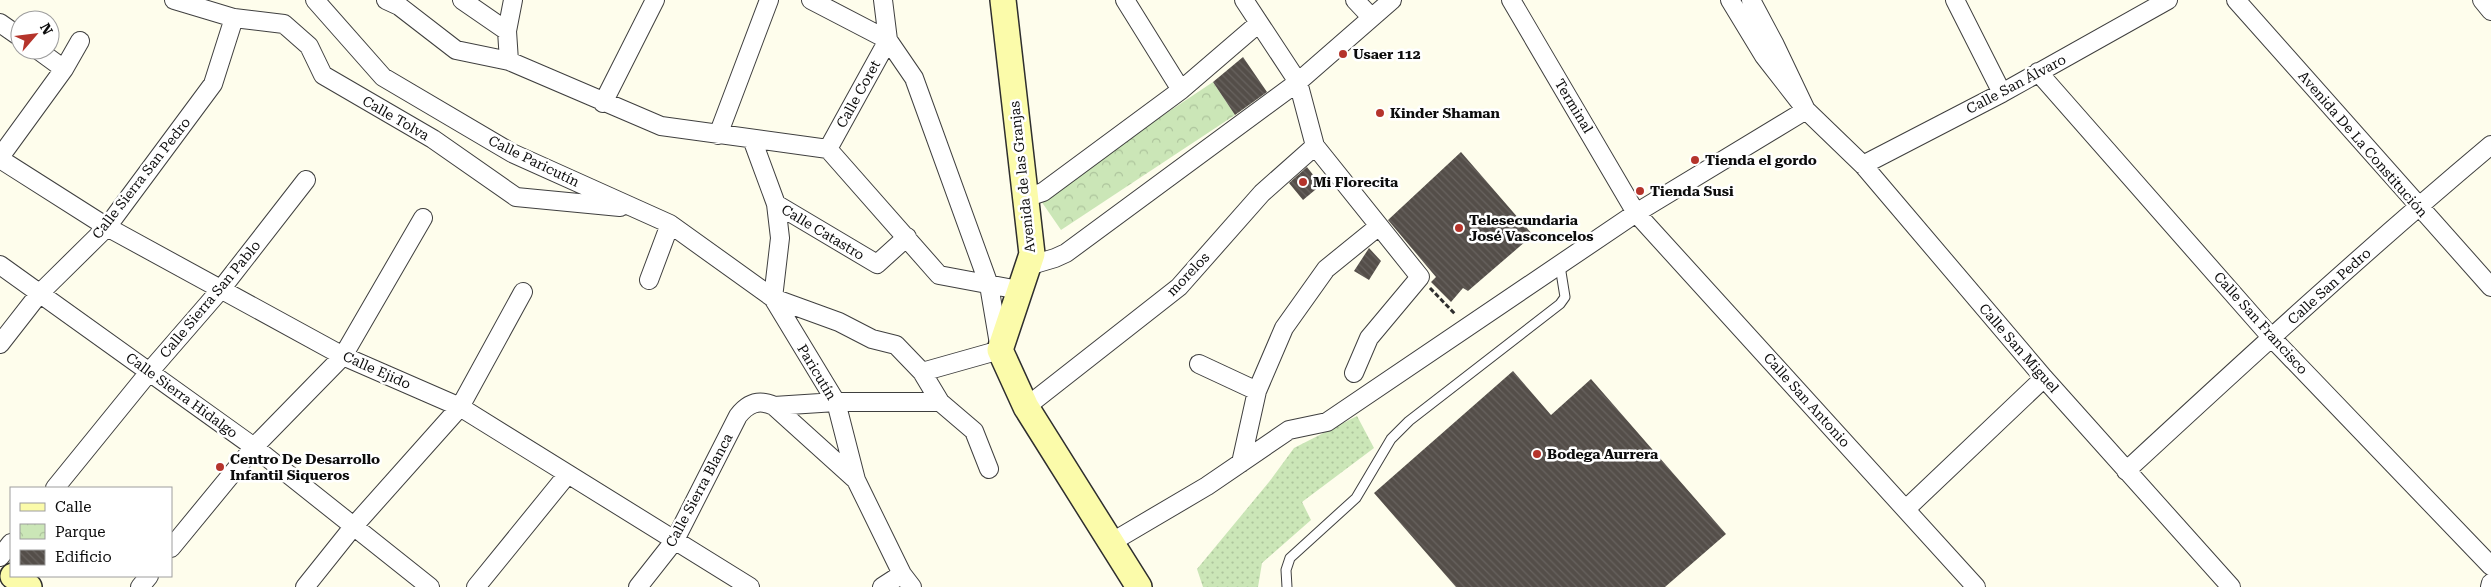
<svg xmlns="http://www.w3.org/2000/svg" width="2491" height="587" viewBox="0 0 2491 587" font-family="'Roboto Serif',serif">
<defs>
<pattern id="grass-dots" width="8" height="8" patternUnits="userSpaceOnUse" patternTransform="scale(1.25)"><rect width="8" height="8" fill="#cbe6b7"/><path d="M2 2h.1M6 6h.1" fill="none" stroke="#adc49c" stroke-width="1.8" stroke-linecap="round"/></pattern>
<pattern id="park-crowns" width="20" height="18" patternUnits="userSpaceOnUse" patternTransform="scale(1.25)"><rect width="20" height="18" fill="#cbe6b7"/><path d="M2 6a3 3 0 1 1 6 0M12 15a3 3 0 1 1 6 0" fill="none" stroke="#adc49c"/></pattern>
<pattern id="building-back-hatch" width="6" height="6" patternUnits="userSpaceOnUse" patternTransform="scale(1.25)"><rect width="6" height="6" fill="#544e49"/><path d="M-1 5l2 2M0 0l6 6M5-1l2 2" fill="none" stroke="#68635f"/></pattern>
</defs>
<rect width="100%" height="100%" fill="#fefdec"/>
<!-- grass -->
<path fill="url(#grass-dots)" d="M 1357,416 L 1374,448 L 1302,502 L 1311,520 L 1262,563 L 1258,587 L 1203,587 L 1197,569 L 1269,482 L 1294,448 Z"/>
<!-- park -->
<path fill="url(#park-crowns)" d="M 1213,82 L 1235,115 L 1061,230 L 1039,198 Z"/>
<!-- building -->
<path fill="url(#building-back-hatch)" d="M 1243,57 L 1267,92 L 1235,115 L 1213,82 Z
M 1461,152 L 1533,235 L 1468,291 L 1463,288 L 1451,302 L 1431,282 L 1436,277 L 1388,220 Z
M 1307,167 L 1321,185 L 1303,200 L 1289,183 Z
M 1369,248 L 1381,261 L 1369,280 L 1354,271 Z
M 1513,371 L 1551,415 L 1591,379 L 1726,534 L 1665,587 L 1456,587 L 1374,493 Z"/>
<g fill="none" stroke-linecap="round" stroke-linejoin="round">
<defs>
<path id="lane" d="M 1287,587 L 1286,570 L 1290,558 L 1356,498 L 1391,439 L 1409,421 L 1560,304 L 1565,297 L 1560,266"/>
<path id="street" d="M 174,0 L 234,18 L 284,24 L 309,46 L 323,75 L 433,139 L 516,197 L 620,207
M 315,0 L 383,77 L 512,153 L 670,224 L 773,298 L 839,322 L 872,339 L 896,345 L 922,372 L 940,402 L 974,431 L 989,469
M 386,0 L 399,6 L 456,50 L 509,61 L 661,126 L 828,149
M 462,0 L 507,31
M 811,0 L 888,40
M 883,0 L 888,40 L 914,78 L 989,285 L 1000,350 L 922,372
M 1125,0 L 1181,90
M 1244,0 L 1298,82 L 1315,146 L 1420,277 L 1369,338 L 1354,373
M 1355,0 L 1371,17
M 1511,0 L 1636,213 L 1976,587
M 1730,0 L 1764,56 L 1806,110 L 1863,165 L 2044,378 L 2231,587
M 1955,0 L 2002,93
M 2236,0 L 2491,287
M 2482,0 L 2491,11
M 0,23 L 20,37
M 38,50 L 64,69
M 509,61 L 507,31 L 513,0
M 2038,72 L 2271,337 L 2491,566
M 603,103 L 655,0
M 718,135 L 769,0
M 752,139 L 776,204 L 780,238 L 773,298
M 828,149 L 939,275 L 1019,290
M 828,149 L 888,40
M 0,157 L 64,69 L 80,41
M 0,159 L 107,227 L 343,356 L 460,407 L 750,587
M 1863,165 L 2002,93 L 2168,0
M 1025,198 L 1043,192 L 1181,90 L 1259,23
M 776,204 L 877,264 L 907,237
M 0,265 L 254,447 L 430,587
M 1028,266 L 1055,258 L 1066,253 L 1298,82 L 1392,0
M 649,280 L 670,224
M 773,298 L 836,402 L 856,480
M 0,344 L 39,294 L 107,227 L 213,84 L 234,18
M 1199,364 L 1257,391
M 774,406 L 836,402 L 940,402
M 1026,407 L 1179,287 L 1262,193 L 1315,146
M 1241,463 L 1257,391 L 1284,328 L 1326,269 L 1379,226
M 2126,471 C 2246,360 2366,250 2491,145
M 55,488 L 150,371 L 222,288 L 306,180
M 1906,509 L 2044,378
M 1112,542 L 1207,486 L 1289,430 L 1327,422 L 1636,213 L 1806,110 L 1775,45 L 1751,0
M 171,548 L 254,447 L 343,356 L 423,218
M 0,557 L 11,543
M 140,587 L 149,576
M 305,587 L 353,527 L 460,407 L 523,292
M 476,587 L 567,475
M 638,587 L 675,540 L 738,416 C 748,403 759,399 774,406 L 856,480 L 902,574 L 912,587
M 882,587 L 902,574
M 2490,587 L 2491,583"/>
<path id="secondary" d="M 1003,0 L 1032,254 L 1000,350 L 1026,407 L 1139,587
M 13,576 L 29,587"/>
</defs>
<!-- lane casing -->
<use href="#lane" stroke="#3f3f3f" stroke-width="11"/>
<!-- street casing -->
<use href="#street" stroke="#3f3f3f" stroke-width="20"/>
<!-- secondary casing -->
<use href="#secondary" stroke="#2e2e2e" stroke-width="28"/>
<!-- path -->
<path stroke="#2e2e2e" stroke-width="3" stroke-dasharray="5 2.5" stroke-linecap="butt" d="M 1430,288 L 1455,314"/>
<!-- lane -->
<use href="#lane" stroke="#fff" stroke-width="9"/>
<!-- street -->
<use href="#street" stroke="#fff" stroke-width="18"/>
<!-- secondary -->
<use href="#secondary" stroke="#fbfbaa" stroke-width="25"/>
</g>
<!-- markers -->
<g fill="#b5342b" stroke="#fff" stroke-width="2">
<circle cx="1343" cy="54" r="5"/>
<circle cx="1380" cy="113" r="5"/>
<circle cx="1695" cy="160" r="5"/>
<circle cx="1303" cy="182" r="5"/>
<circle cx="1640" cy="191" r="5"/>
<circle cx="1459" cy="228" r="5"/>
<circle cx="1537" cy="454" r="5"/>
<circle cx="220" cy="467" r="5"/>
</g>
<g text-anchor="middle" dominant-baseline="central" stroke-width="5" stroke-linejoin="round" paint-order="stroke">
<!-- poi labels -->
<g font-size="14" font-weight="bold" fill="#0c0c0c" stroke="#fff" text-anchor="start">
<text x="1353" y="54">Usaer 112</text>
<text x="1390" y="113">Kinder Shaman</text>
<text x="1705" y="160">Tienda el gordo</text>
<text x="1313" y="182">Mi Florecita</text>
<text x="1650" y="191">Tienda Susi</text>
<text x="1469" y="220">Telesecundaria<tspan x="1469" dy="16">José Vasconcelos</tspan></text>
<text x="1547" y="454">Bodega Aurrera</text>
<text x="230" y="459">Centro De Desarrollo<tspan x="230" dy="16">Infantil Siqueros</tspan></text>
</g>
<!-- street labels -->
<g font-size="14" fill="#0c0c0c" stroke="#fff">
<text transform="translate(2016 84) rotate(-28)">Calle San Álvaro</text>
<text transform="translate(858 94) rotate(-61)">Calle Coret</text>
<text transform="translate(1574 106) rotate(59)">Terminal</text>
<text transform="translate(396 118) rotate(30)">Calle Tolva</text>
<text transform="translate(2363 144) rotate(49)">Avenida De La Constitución</text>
<text transform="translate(534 161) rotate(26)">Calle Paricutín</text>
<text transform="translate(1022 177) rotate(-96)">Avenida de las Granjas</text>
<text transform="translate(141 178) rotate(-52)">Calle Sierra San Pedro</text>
<text transform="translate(823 232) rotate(31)">Calle Catastro</text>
<text transform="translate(1188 274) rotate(-46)">morelos</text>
<text transform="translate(2329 286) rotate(-42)">Calle San Pedro</text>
<text transform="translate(210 299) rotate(-50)">Calle Sierra San Pablo</text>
<text transform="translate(2261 323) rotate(48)">Calle San Francisco</text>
<text transform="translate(2019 348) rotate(49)">Calle San Miguel</text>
<text transform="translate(377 370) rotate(24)">Calle Ejido</text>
<text transform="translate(817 372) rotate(59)">Paricutín</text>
<text transform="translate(182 395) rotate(36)">Calle Sierra Hidalgo</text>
<text transform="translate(1807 400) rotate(48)">Calle San Antonio</text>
<text transform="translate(699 490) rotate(-62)">Calle Sierra Blanca</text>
</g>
</g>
<!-- legend -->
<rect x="10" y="487" width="162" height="90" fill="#ffffff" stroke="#9e9e9e"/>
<rect x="20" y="503" width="25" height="8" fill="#fbfbaa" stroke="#9e9e9e"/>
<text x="55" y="512" font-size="15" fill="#0c0c0c">Calle</text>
<rect x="20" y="524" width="25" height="15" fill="url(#park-crowns)" stroke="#9e9e9e"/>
<text x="55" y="537" font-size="15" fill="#0c0c0c">Parque</text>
<rect x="20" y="550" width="25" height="15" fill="url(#building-back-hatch)" stroke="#9e9e9e"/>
<text x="55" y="562" font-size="15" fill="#0c0c0c">Edificio</text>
<!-- north arrow -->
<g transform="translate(35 35) rotate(62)"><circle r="24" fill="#ffffff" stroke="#9e9e9e"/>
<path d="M0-4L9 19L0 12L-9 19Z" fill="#b5342b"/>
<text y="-8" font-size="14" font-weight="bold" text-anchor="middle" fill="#0c0c0c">N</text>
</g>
</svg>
